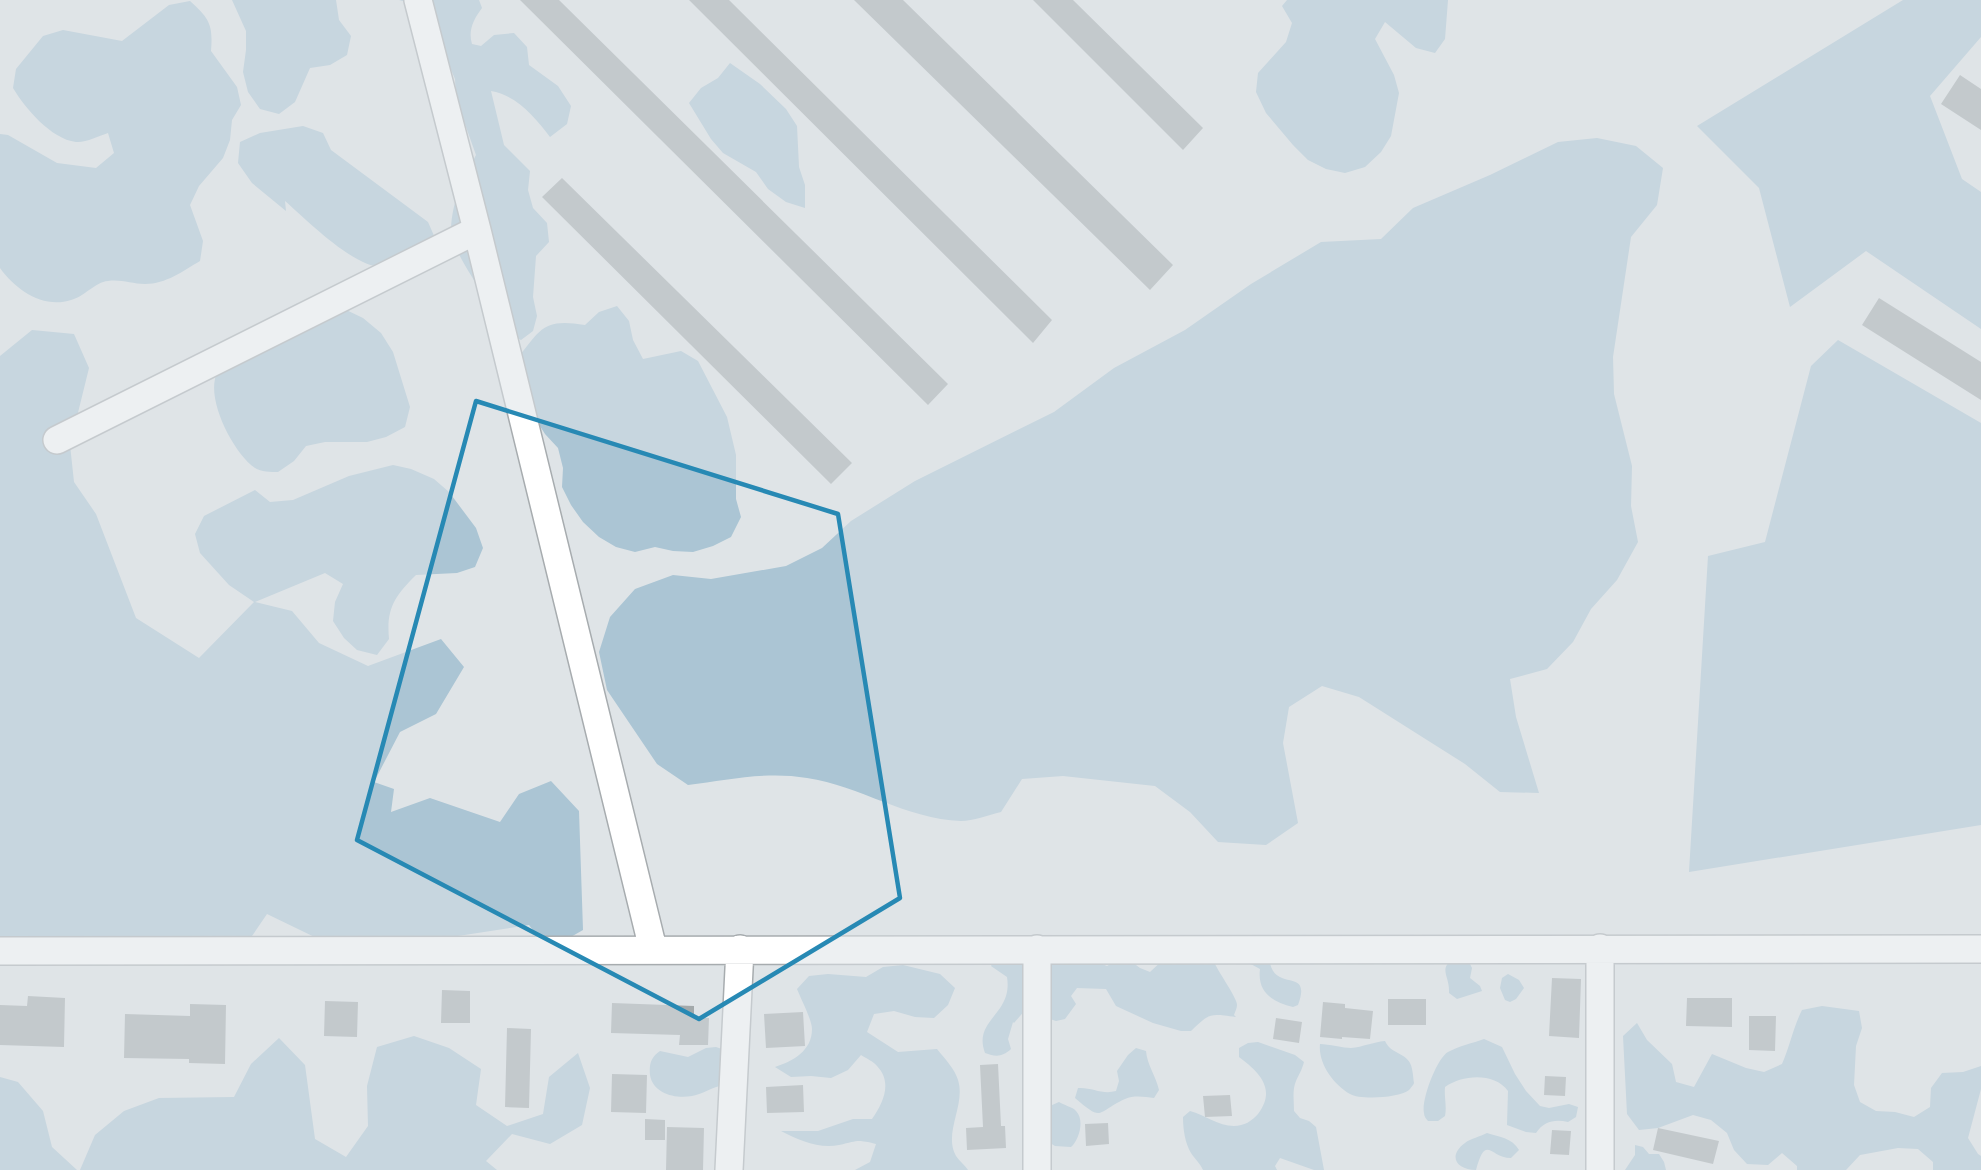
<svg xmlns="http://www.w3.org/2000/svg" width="1981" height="1170" viewBox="0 0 1981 1170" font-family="Manrope,sans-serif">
<rect width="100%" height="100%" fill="#dfe4e7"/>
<!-- green -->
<path fill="#abc5d4" d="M 232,0 L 336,0 L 339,20 L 351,36 L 347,55 L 330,65 L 310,68 L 295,102 L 279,114 L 260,109 L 248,92 L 243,72 L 246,50 L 246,31 Z
M 399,0 L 479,0 L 482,8 C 473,20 468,31 472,44 L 481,46 L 494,35 L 514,33 L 527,47 L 529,65 L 558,86 L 571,106 L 567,124 L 550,137 C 535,117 516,95 491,91 L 504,145 L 530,171 L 528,190 L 533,208 L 547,223 L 549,242 L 536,256 L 533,297 L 537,316 L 533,331 L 521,340 L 511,335 C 498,315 450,251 451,230 C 452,200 463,181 476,155 L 456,99 L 455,79 L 438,39 L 414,4 Z
M 1287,0 L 1448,0 L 1445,39 L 1435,53 L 1416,48 L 1385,22 L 1375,39 L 1394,75 L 1399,93 L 1391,136 L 1381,152 L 1365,167 L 1345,173 L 1326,169 L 1308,160 L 1293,145 L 1266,113 L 1256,92 L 1258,73 L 1286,42 L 1292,23 L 1282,6 Z
M 1903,0 L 1981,0 L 1981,37 L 1930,96 L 1962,179 L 1981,192 L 1981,329 L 1866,251 L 1790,307 L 1759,188 L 1697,126 Z
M 190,1 C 210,19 213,25 211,51 L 237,87 L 241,105 L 232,120 L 230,140 L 223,158 L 199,186 L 190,205 L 203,241 L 200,261 C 183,271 166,284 145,284 C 132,284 121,279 108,281 C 95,282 84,297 71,300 C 43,309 16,290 0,268 L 0,134 L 8,135 L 57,163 L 96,168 L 114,153 L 108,133 C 99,136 85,143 76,142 C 51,139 25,108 13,88 L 16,69 L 43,36 L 63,30 L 122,41 L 169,5 Z
M 730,63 L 760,84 L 786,109 L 797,126 L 799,167 L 805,185 L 805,208 L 786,202 L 768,189 L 756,172 L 723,153 L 711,139 L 689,103 L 701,88 L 718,78 Z
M 303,126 L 323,133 L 331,150 L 428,222 L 435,238 C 425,244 391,267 383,267 C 354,268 307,220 285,201 L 286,211 L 252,183 L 238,163 L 240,142 L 260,133 Z
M 1597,138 L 1636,146 L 1663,168 L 1657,205 L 1631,237 L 1613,357 L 1614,394 L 1632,466 L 1631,506 L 1638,542 L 1617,580 L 1591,609 L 1573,642 L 1547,669 L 1510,679 L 1516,717 L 1539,793 L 1500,792 L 1465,764 L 1359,697 L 1322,686 L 1289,707 L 1283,743 L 1298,823 L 1266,845 L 1218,842 L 1190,812 L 1155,786 L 1063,776 L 1022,779 L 1001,812 C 988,815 973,821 961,821 C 906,819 860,786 807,778 C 767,771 727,780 688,785 L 657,764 L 607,690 L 599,652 L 610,617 L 635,589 L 673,575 L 711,579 L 786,566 L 822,548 L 851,521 L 915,481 L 1054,412 L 1114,368 L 1185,330 L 1251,284 L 1321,242 L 1381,239 L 1413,208 L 1490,175 L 1558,142 Z
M 298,303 L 340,307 L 363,318 L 381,333 L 393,352 L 410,407 L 405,427 L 386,437 L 367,442 L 325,442 L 306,446 L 294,461 L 278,472 C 271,472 261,472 255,468 C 234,453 209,405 215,379 C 220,356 242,355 253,340 C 256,336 257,328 259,323 Z
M 617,306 L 629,321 L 633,340 L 643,359 L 681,351 L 698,361 L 727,417 L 736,455 L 736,499 L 741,517 L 731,537 L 713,546 L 693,552 L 673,551 L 655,547 L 635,552 L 616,547 L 599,537 L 583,522 L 571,505 L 562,487 L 563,468 L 558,448 L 545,434 L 533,415 L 517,359 C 541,329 543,318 585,325 L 599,312 Z
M 32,330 L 74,334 L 89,368 L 70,445 L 74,482 L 96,514 L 136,618 L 199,658 L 254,602 L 229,585 L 200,553 L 195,534 L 204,516 L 255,490 L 270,502 L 293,500 L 349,476 L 393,465 L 411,469 L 434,479 L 449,492 L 476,528 L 483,548 L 475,567 L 457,573 L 416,575 C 395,596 386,608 389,639 L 377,655 L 357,650 L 344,638 L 333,621 L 335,602 L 343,584 L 325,573 L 255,602 L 292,611 L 319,643 L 368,666 L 441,639 L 464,667 L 436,714 L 400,732 L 374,782 L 394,789 L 391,812 L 430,798 L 500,822 L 519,794 L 551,781 L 579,811 L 583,930 L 548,950 L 529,925 L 419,942 L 329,944 L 267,914 L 252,936 L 163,942 L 32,936 L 0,946 L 0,356 Z
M 1838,340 L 1981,423 L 1981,825 L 1689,872 L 1708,556 L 1765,542 L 1811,366 Z
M 1052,955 L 1097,962 L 1107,966 L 1124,956 L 1140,968 L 1150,972 L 1165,958 L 1194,963 L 1215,964 C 1219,973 1237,998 1237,1005 C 1237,1008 1235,1012 1234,1015 L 1236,1017 C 1209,1014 1211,1012 1191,1031 L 1181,1031 L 1153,1023 L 1116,1006 L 1106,989 L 1077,988 L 1071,996 L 1076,1004 L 1065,1019 L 1056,1021 L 1047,1018 L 1051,974 L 1049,964 Z
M 996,957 L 1014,959 L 1031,972 L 1033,1001 L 1014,1023 L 1013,1022 L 1008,1039 L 1011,1049 C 1002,1057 996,1057 985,1053 C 975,1026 999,1018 1006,996 C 1008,990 1008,983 1007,977 L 991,966 Z
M 1455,958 L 1468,960 L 1472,968 L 1470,978 L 1480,986 L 1482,991 L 1457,999 L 1449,993 C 1450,975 1437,969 1455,958 Z
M 1247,962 L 1270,963 C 1276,992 1312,967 1298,1005 L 1293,1007 C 1273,1002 1257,993 1260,969 Z
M 903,965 L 940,974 L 955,988 L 948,1005 L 934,1018 L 915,1017 L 894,1011 L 874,1014 L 867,1032 L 898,1052 L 937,1049 C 944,1058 955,1069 958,1080 C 966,1105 943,1133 956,1156 C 959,1161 965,1165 968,1170 L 855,1170 L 870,1162 L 876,1144 C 856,1139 858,1141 839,1145 C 819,1149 798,1140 781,1131 L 818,1131 L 853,1119 L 872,1119 C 883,1103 893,1083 877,1066 C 874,1062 866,1058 861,1055 L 848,1070 L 831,1078 L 811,1076 L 791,1077 L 775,1067 C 793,1061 812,1051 812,1029 C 812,1020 801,999 797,989 L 809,976 L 828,974 L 866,977 L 883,967 Z
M 1508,974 L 1519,980 L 1524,988 L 1516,999 L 1510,1002 L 1505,1000 L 1500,988 L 1502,978 Z
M 1822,1006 L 1859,1011 L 1862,1028 L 1856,1046 L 1854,1085 L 1860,1102 L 1876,1111 L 1895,1112 L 1914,1117 L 1930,1107 L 1931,1088 L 1942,1073 L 1963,1072 L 1981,1066 L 1981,1089 L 1968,1138 L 1978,1154 L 1981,1156 L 1981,1170 L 1933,1170 L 1933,1162 L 1918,1149 L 1898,1148 L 1860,1155 L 1846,1170 L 1797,1170 L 1797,1166 L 1782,1153 L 1768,1165 L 1747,1164 L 1734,1150 L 1727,1133 L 1711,1120 L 1693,1115 L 1658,1128 L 1639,1130 L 1627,1114 L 1623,1036 L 1637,1023 L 1647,1040 L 1672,1064 L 1676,1082 L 1694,1087 L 1712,1054 L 1746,1068 L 1764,1072 L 1782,1064 C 1790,1046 1793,1028 1802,1010 Z
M 414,1036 L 449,1048 L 481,1069 L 476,1105 L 507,1126 L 543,1114 L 549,1077 L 578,1053 L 590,1088 L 582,1125 L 550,1144 L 512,1134 L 486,1161 L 497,1170 L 80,1170 L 95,1135 L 124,1111 L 159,1098 L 234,1097 L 251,1064 L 279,1038 L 305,1065 L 315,1139 L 346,1157 L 368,1126 L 367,1086 L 377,1047 Z
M 1484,1039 L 1502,1047 L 1515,1074 L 1526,1091 L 1540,1106 L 1549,1108 L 1569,1104 L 1578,1107 L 1576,1117 L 1568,1122 C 1555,1119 1544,1121 1536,1133 L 1526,1132 L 1507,1125 L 1508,1091 C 1494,1072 1462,1075 1445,1087 C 1444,1098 1447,1106 1445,1116 L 1438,1121 L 1428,1121 C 1426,1119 1424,1116 1424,1113 C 1421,1100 1437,1058 1448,1052 C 1459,1046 1473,1043 1484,1039 Z
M 1385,1041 C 1391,1054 1404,1052 1410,1063 C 1413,1069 1413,1077 1414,1083 C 1414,1084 1410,1089 1409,1090 C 1399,1098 1360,1100 1350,1094 C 1333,1084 1318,1063 1320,1044 C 1328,1044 1344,1048 1351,1048 C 1363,1047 1373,1042 1385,1041 Z
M 1258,1042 L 1295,1055 L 1304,1062 C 1302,1070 1299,1074 1296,1081 C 1292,1090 1294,1101 1294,1111 L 1300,1118 L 1309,1121 L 1316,1127 L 1324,1170 L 1314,1170 L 1280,1158 L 1275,1166 L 1277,1170 L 1203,1170 C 1200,1163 1195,1159 1191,1153 C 1185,1143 1183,1129 1183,1117 L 1190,1111 C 1205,1115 1218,1126 1234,1126 C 1244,1126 1252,1121 1258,1114 C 1277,1089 1259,1072 1239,1057 L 1239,1048 L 1248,1043 Z
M 716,1047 L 725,1050 L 724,1085 C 712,1087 703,1094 692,1096 C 676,1099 653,1094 650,1075 C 649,1064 651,1057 660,1051 L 688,1057 L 706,1048 Z
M 1136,1048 L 1146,1051 C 1147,1065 1156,1076 1159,1090 L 1154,1098 C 1145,1097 1134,1095 1125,1099 C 1096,1112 1104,1123 1075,1098 L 1078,1088 C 1092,1087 1102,1095 1116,1091 L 1119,1081 L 1117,1071 L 1128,1055 Z
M 0,1077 L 18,1082 L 43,1111 L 52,1147 L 77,1170 L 0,1170 Z
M 1059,1102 C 1063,1105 1073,1107 1076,1111 C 1085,1120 1079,1140 1071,1147 L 1055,1146 L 1047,1141 L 1050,1106 Z
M 1487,1133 C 1500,1137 1512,1138 1519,1150 L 1511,1158 C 1490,1158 1486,1133 1476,1170 C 1457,1170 1447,1156 1465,1143 C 1471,1138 1480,1137 1487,1133 Z
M 1635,1145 L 1643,1147 L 1649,1154 L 1659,1154 L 1664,1162 L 1666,1170 L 1625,1170 L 1635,1155 Z"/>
<!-- building -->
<path fill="#a3a9ab" d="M 520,0 L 559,0 L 948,384 L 928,405 Z
M 689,0 L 729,0 L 1052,320 L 1033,343 Z
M 854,0 L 903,0 L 1173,265 L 1150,290 Z
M 1033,0 L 1073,0 L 1203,128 L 1183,150 Z
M 1960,75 L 1981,89 L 1981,130 L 1941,104 Z
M 562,178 L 852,463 L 831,484 L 542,197 Z
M 1879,298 L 1981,362 L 1981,400 L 1862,325 Z
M 1552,978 L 1581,979 L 1579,1038 L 1549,1036 Z
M 442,990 L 470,991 L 470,1023 L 441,1023 Z
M 28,996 L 65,998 L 64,1047 L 0,1045 L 0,1005 L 27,1006 Z
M 1687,998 L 1732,998 L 1732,1027 L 1686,1026 Z
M 1388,999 L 1426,999 L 1426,1025 L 1388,1025 Z
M 325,1001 L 358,1002 L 357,1037 L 324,1036 Z
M 1323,1002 L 1345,1004 L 1345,1008 L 1373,1011 L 1370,1039 L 1342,1037 L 1342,1039 L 1320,1037 Z
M 612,1003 L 694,1006 L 694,1018 L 709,1018 L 708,1045 L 679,1045 L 680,1035 L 611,1033 Z
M 190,1004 L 226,1005 L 225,1064 L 189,1063 L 189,1059 L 124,1058 L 125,1014 L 190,1016 Z
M 803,1012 L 805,1046 L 766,1048 L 764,1014 Z
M 1749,1016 L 1776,1016 L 1775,1051 L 1749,1050 Z
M 1276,1018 L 1302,1022 L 1299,1043 L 1273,1039 Z
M 507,1028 L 531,1029 L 529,1108 L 505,1107 Z
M 998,1064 L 1001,1126 L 1005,1126 L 1006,1148 L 967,1150 L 966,1128 L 983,1127 L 980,1065 Z
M 612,1074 L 647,1075 L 646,1113 L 611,1112 Z
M 1545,1076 L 1566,1077 L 1565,1096 L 1544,1095 Z
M 803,1085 L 804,1112 L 767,1113 L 766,1087 Z
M 1230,1095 L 1232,1116 L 1205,1117 L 1203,1096 Z
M 645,1119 L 665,1120 L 665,1140 L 645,1140 Z
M 1108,1123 L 1109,1144 L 1086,1146 L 1085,1124 Z
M 667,1127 L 704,1128 L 703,1170 L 666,1170 Z
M 1658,1128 L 1719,1141 L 1713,1164 L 1653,1150 Z
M 1552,1130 L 1571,1131 L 1569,1155 L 1550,1154 Z"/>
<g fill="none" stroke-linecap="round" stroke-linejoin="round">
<defs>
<path id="street" d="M 418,0 L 477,230 L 653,949
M 57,440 L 477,230
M 1600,948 L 1600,1170
M 1037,949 L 1037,1170
M 0,951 L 1981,949
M 729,1170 L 740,949"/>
</defs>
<!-- street casing -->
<use href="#street" stroke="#a7acaf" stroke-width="30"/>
<!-- street -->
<use href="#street" stroke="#fff" stroke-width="27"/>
</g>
<!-- marked area -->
<path d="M0 0H1981V1170H0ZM 476,401 L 838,514 L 900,898 L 699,1019 L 357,840 Z" fill="#dfe4e7" fill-opacity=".55" fill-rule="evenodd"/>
<path fill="none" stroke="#2789b4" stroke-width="4.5" stroke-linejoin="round" d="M 476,401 L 838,514 L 900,898 L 699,1019 L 357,840 Z"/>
</svg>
